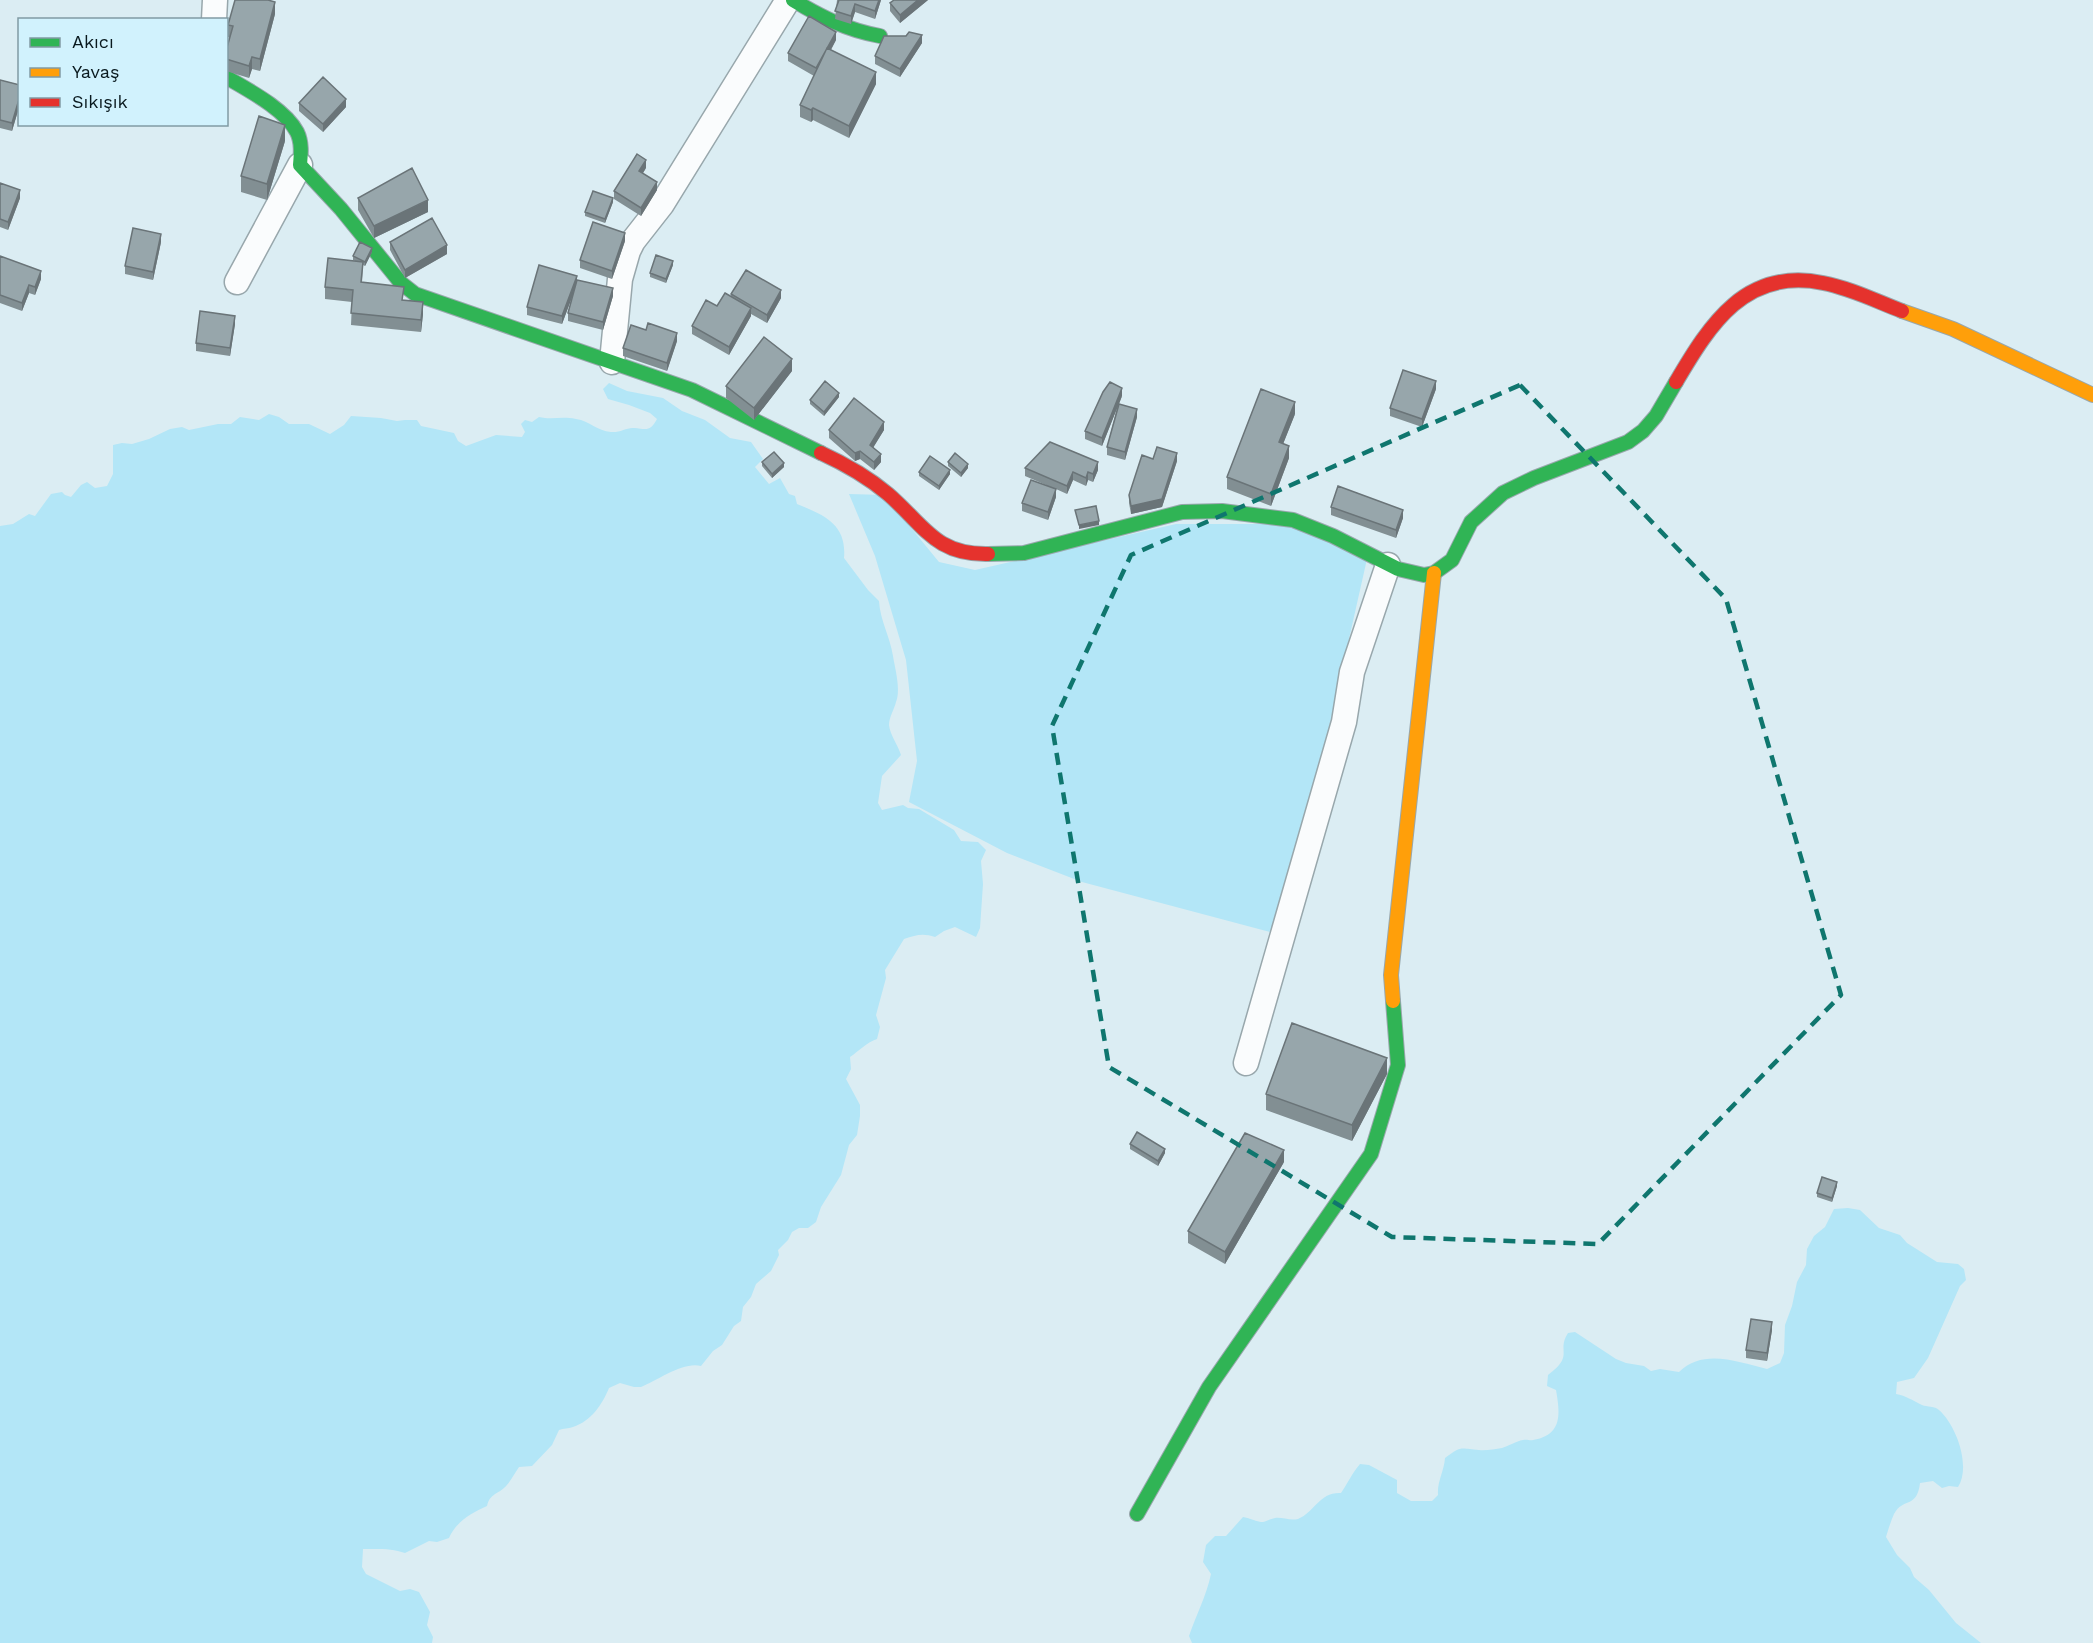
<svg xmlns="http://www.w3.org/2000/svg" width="2093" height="1643" viewBox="0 0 2093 1643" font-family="'Work Sans',sans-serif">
<rect width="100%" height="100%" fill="#dbedf3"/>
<!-- green -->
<path fill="#b3e6f7" d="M 609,383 L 627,391 L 663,398 L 682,411 L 705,420 L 730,438 L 751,442 L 763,459 L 755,467 L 769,484 L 780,478 L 789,494 L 795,496 L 797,504 C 824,515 847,524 844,558 L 868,590 L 879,601 C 880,620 890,637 893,656 C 895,669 901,689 896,702 C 894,710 889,717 889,725 C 890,735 898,745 901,755 L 882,776 L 878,803 L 882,810 L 903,805 L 908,808 L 919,809 L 954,830 L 961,841 L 978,842 L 986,850 L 981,861 L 983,884 L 980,928 L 976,937 L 955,927 L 944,931 L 935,937 C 923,933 916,935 904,939 L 885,970 L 886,978 L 876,1015 L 880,1027 L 877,1039 C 867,1042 859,1051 850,1057 L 851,1069 L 846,1079 L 860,1105 L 860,1116 L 857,1135 L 849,1145 L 841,1175 L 821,1207 L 816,1222 L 808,1228 L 799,1228 L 792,1232 L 788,1240 L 778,1250 L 779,1255 L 771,1271 L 756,1284 L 751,1297 L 743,1307 L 741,1321 L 734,1326 L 722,1345 L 713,1351 L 701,1366 C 684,1361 658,1380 641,1387 L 634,1387 L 620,1383 L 609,1388 C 602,1405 591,1421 573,1427 C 568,1429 564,1428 559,1430 L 552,1445 L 532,1466 L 519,1467 C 514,1474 510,1483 504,1488 C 496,1495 490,1494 487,1506 C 471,1513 456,1522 449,1538 L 437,1542 L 429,1541 L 405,1553 C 392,1548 377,1549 363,1549 L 362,1567 L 366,1574 L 400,1591 L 410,1589 L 419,1592 L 430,1612 L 427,1625 L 433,1637 L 432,1643 L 0,1643 L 0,526 L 13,524 L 29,514 L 35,516 L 51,494 L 62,492 L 65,495 L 71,497 L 81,485 L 87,482 L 95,488 L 107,486 L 113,474 L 113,445 L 122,443 L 132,444 L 149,439 L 170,429 L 182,427 L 189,430 L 218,424 L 231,424 L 240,417 L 259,420 L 269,414 L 279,417 L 289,424 L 309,424 L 330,434 L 344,425 L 351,416 L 381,418 L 397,421 L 405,420 L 417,420 L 421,426 L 454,433 L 458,441 L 466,446 L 496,435 L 522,437 L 525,432 L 521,424 L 525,420 L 532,422 L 539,417 C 552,420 561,416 576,419 C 590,421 597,431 611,432 C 620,433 627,427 634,428 C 647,429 650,432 657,419 L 650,413 L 629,405 L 608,399 L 603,389 Z
M 849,494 L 884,495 L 939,562 L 975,570 L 1176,524 L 1293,524 L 1367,559 L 1303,843 L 1270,932 L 1082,882 L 1007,853 L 909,802 L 917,761 L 906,660 L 875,556 Z
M 1848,1208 L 1860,1210 L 1879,1228 L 1900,1235 L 1907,1243 L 1937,1262 L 1958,1264 L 1964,1269 L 1966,1280 L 1960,1286 L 1928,1358 L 1914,1378 L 1897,1382 L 1896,1394 C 1906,1396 1912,1400 1922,1405 C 1927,1407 1935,1406 1939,1410 C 1957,1426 1971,1467 1958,1487 L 1949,1486 L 1942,1488 L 1933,1481 L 1920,1483 C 1917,1509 1903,1497 1894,1514 C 1891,1521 1888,1530 1886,1537 L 1897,1555 L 1910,1568 L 1914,1577 L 1929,1590 L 1956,1623 L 1981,1643 L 1192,1643 L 1189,1636 C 1196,1615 1206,1597 1211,1574 L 1203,1562 L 1206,1545 L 1215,1536 L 1226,1536 L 1243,1517 C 1249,1518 1255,1521 1261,1522 C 1267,1522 1269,1519 1275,1518 C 1282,1517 1290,1521 1298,1519 C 1315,1512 1319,1492 1341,1493 C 1348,1483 1352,1473 1360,1464 L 1369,1465 L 1397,1480 L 1397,1493 L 1411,1501 L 1432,1501 L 1438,1495 C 1437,1481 1444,1472 1445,1458 C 1461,1446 1459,1448 1479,1450 C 1485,1451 1495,1449 1502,1448 C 1509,1446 1516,1441 1523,1440 C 1527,1439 1530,1441 1533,1440 C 1563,1435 1560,1413 1556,1390 L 1547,1386 L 1548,1375 C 1575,1355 1556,1352 1568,1333 L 1575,1332 L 1616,1359 L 1626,1363 L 1644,1366 L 1651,1371 L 1660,1369 L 1679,1372 C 1704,1348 1737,1362 1767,1369 L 1780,1363 L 1784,1353 L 1785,1325 L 1792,1306 L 1797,1282 L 1806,1265 L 1807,1249 L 1814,1236 L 1825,1227 L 1834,1209 Z"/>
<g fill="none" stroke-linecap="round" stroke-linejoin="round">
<defs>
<path id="street" d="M 214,20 L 215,0
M 237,282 L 300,165
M 612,362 L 620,279 L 628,251 L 633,241 L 662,204 L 788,0
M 1246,1063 L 1344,722 L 1352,672 L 1388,565"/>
<path id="fast" d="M 793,0 C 821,17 847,30 880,36
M 226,77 C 248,90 285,109 297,132 C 302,142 301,154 300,165 L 341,209 L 401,283 L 415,294 L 692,390 L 821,453
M 988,554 L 1024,553 L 1182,512 L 1222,511 L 1293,520 L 1333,536 L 1398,569 L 1424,575 L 1434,573 L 1452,560 L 1471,522 L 1503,493 L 1534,478 L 1628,442 L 1643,431 L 1656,416 L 1676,382
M 1137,1514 L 1209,1387 L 1371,1154 L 1398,1065 L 1393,1001"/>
<path id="slow" d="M 1902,311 L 1953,329 L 2093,395
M 1393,1001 L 1391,975 L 1434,573"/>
<path id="jam" d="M 1676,382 C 1710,324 1746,267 1823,283 C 1850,288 1876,301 1902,311
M 821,453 C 845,464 869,478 888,494 C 924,525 935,555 988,554"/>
</defs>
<!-- street casing -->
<use href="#street" stroke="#98a7ac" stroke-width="27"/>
<!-- fast casing -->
<use href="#fast" stroke="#98a7ac" stroke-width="16"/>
<!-- slow casing -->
<use href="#slow" stroke="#98a7ac" stroke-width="16"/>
<!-- jam casing -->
<use href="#jam" stroke="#98a7ac" stroke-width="16"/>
<!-- street -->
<use href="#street" stroke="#fafcfd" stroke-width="24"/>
<!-- fast -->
<use href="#fast" stroke="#30b455" stroke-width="14"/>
<!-- slow -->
<use href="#slow" stroke="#ff9f0a" stroke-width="14"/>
<!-- jam -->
<use href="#jam" stroke="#e5322d" stroke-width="14"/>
</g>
<!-- wall -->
<path fill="#828f93" d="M 837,0 L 881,0 L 875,19 L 855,12 L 851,24 L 835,19 Z
M 928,0 L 900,23 L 890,11 L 890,3 Z
M 275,14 L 260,71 L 252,69 L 249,78 L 226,71 L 226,51 L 230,37 L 228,37 L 228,25 Z
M 906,36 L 922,43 L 900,77 L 875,64 L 875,56 Z
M 836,40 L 831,50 L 876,84 L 849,138 L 813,120 L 811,122 L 800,117 L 800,105 L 814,76 L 788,61 L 788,53 Z
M 0,80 L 20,85 L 20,104 L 12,131 L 0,128 Z
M 299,103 L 346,107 L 323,132 L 299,111 Z
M 285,141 L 267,200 L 241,192 L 241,176 Z
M 646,168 L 643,173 L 657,190 L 641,216 L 614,199 L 614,191 Z
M 0,183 L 20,198 L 8,230 L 0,227 Z
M 358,198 L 428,212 L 374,238 L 358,210 Z
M 613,202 L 605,223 L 585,216 L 585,212 Z
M 625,241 L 612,279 L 580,268 L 580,260 Z
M 161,242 L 153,280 L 125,274 L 125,266 Z
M 390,242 L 447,254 L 405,278 L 390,250 Z
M 372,252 L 365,266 L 363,265 L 362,283 L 404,300 L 423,314 L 421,332 L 351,325 L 352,302 L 325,299 L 325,287 L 355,261 L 353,260 L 353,256 Z
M 0,256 L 41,279 L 35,295 L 29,293 L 22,311 L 0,303 Z
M 673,265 L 666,283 L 650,277 L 650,273 Z
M 577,281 L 613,296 L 603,330 L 568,321 L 568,313 L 572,297 L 562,324 L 527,315 L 527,307 Z
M 731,294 L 781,298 L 767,323 L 751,314 L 751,316 L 729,355 L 692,334 L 692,326 L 717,306 L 731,297 Z
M 235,324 L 230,356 L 196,351 L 196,343 Z
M 646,330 L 677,341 L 667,371 L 623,356 L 623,348 Z
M 792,371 L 754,420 L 726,398 L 726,386 Z
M 1436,389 L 1422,427 L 1390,416 L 1390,408 Z
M 1122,396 L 1119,404 L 1137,417 L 1125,460 L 1107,455 L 1107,447 L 1117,408 L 1102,446 L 1085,439 L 1085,431 Z
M 839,397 L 824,416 L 810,404 L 810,400 Z
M 1295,414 L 1283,444 L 1289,458 L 1271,506 L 1227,489 L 1227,477 Z
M 829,430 L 884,430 L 873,447 L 881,462 L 874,470 L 860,459 L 855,461 L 829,438 Z
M 1153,459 L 1177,461 L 1162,507 L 1131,514 L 1129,503 L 1129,495 Z
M 762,462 L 784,467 L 772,478 L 762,466 Z
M 948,462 L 968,468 L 961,477 L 948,466 Z
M 1025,468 L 1098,470 L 1093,482 L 1088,480 L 1086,486 L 1073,480 L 1067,494 L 1056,489 L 1056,497 L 1048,520 L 1022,511 L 1022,503 L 1046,485 L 1025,476 Z
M 919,472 L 950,474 L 939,490 L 919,476 Z
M 1331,507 L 1403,518 L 1396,538 L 1331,515 Z
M 1387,1074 L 1352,1141 L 1266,1110 L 1266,1094 Z
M 1130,1144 L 1165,1153 L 1158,1166 L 1130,1149 Z
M 1284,1162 L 1225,1264 L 1188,1243 L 1188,1231 Z
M 1837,1186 L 1832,1202 L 1817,1197 L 1817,1193 Z
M 1772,1330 L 1767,1361 L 1746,1358 L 1746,1350 Z"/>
<!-- shaded-wall -->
<path fill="#6a7478" d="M 879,0 L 881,0 L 875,19 L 875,11 Z
M 918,0 L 928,0 L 900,23 L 900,15 Z
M 275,2 L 275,14 L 260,71 L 260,59 Z
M 855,4 L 855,12 L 851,24 L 851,16 Z
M 836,32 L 836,40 L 816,76 L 816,68 Z
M 922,35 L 922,43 L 900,77 L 900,69 Z
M 252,57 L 252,69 L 249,78 L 249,66 Z
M 876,72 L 876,84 L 849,138 L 849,126 Z
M 20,96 L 20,104 L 12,131 L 12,123 Z
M 346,99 L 346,107 L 323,132 L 323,124 Z
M 813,108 L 813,120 L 811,122 L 811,110 Z
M 285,125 L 285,141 L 267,200 L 267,184 Z
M 646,160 L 646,168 L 639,179 L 639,171 Z
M 657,182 L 657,190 L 641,216 L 641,208 Z
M 20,190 L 20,198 L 8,230 L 8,222 Z
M 613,198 L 613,202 L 605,223 L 605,219 Z
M 428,200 L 428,212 L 374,238 L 374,226 Z
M 625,233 L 625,241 L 612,279 L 612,271 Z
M 161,234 L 161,242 L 153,280 L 153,272 Z
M 447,245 L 447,254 L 405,278 L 405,270 Z
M 372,248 L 372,252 L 365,266 L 365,262 Z
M 673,261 L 673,265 L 666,283 L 666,279 Z
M 41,271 L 41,279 L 35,295 L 35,287 Z
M 577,276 L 577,284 L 562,324 L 562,316 Z
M 29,285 L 29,293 L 22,311 L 22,303 Z
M 613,288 L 613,296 L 603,330 L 603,322 Z
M 781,290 L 781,298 L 767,323 L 767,315 Z
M 423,302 L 423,314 L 421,332 L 421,320 Z
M 751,308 L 751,316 L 729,355 L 729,347 Z
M 235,316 L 235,324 L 230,356 L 230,348 Z
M 677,333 L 677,341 L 667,371 L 667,363 Z
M 792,359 L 792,371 L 754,420 L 754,408 Z
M 1436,381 L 1436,389 L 1422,427 L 1422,419 Z
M 1122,388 L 1122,396 L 1102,446 L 1102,438 Z
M 839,393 L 839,397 L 824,416 L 824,412 Z
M 1295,402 L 1295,414 L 1279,454 L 1279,442 Z
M 1137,409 L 1137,417 L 1125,460 L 1125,452 Z
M 884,422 L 884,430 L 870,453 L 870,445 Z
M 1289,446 L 1289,458 L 1271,506 L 1271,494 Z
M 860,451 L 860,459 L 855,461 L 855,453 Z
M 1177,453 L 1177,461 L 1162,507 L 1131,514 L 1131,506 Z
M 881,454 L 881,462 L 874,470 L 874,462 Z
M 1098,462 L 1098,470 L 1093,482 L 1093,474 Z
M 784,463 L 784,467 L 772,478 L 772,474 Z
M 968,464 L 968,468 L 961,477 L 961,473 Z
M 950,470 L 950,474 L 939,490 L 939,486 Z
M 1073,472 L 1073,480 L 1067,494 L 1067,486 Z
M 1088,472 L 1088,480 L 1086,486 L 1086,478 Z
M 1056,489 L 1056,497 L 1048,520 L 1048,512 Z
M 1403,510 L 1403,518 L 1396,538 L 1396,530 Z
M 1099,521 L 1099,525 L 1079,529 L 1079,525 Z
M 1387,1058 L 1387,1074 L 1352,1141 L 1352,1125 Z
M 1165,1149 L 1165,1153 L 1158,1166 L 1158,1161 Z
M 1284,1150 L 1284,1162 L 1225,1264 L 1225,1252 Z
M 1837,1182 L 1837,1186 L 1832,1202 L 1832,1198 Z
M 1772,1322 L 1772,1330 L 1767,1361 L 1767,1353 Z"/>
<!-- building -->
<path fill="#97a6ab" stroke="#6a7478" stroke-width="1.5" d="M 235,0 L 268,0 L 275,2 L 260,59 L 252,57 L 249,66 L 226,59 L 226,51 L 233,26 L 228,25 Z
M 839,0 L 879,0 L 875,11 L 855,4 L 851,16 L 835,11 Z
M 894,0 L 918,0 L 900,15 L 890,3 Z
M 809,16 L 836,32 L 816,68 L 788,53 Z
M 909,32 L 922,35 L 900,69 L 875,56 L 884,36 L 906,36 Z
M 827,48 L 876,72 L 849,126 L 813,108 L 811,110 L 800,105 Z
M 323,77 L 346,99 L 323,124 L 299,103 Z
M 0,80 L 20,85 L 20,96 L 12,123 L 0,120 Z
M 259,116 L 285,125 L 267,184 L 241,176 Z
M 637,154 L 646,160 L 639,171 L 657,182 L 641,208 L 614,191 Z
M 412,168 L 428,200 L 374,226 L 358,198 Z
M 0,183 L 20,190 L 8,222 L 0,219 Z
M 593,191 L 613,198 L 605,219 L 585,212 Z
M 432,218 L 447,245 L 405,270 L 390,242 Z
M 593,222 L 625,233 L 612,271 L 580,260 Z
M 133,228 L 161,234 L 153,272 L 125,266 Z
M 360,242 L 372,248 L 365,262 L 353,256 Z
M 656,255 L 673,261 L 666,279 L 650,273 Z
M 0,256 L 41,271 L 35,287 L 29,285 L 22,303 L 0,295 Z
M 328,258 L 363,262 L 361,282 L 404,287 L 402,300 L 423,302 L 421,320 L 351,313 L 353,290 L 325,287 Z
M 539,265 L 577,276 L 562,316 L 527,307 Z
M 746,270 L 781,290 L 767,315 L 731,294 Z
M 577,280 L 613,288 L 603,322 L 568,313 Z
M 725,293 L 751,308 L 729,347 L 692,326 L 706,300 L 717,306 Z
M 200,311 L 235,316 L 230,348 L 196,343 Z
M 648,323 L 677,333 L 667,363 L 623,348 L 631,325 L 646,330 Z
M 764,337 L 792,359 L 754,408 L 726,386 Z
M 1403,370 L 1436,381 L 1422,419 L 1390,408 Z
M 825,381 L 839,393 L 824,412 L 810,400 Z
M 1110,382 L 1122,388 L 1102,438 L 1085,431 L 1103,392 Z
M 1261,389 L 1295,402 L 1279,442 L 1289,446 L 1271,494 L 1227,477 Z
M 854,398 L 884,422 L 870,445 L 881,454 L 874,462 L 860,451 L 855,453 L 829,430 Z
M 1119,404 L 1137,409 L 1125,452 L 1107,447 Z
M 1050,442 L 1098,462 L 1093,474 L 1088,472 L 1086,478 L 1073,472 L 1067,486 L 1025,468 Z
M 1157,447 L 1177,453 L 1162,499 L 1131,506 L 1129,495 L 1142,455 L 1153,459 Z
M 774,452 L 784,463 L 772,474 L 762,462 Z
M 955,453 L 968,464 L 961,473 L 948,462 Z
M 930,456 L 950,470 L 939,486 L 919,472 Z
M 1031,480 L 1056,489 L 1048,512 L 1022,503 Z
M 1338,486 L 1403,510 L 1396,530 L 1331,507 Z
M 1096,506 L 1099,521 L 1079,525 L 1075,510 Z
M 1292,1023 L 1387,1058 L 1352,1125 L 1266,1094 Z
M 1137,1132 L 1165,1149 L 1158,1161 L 1130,1144 Z
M 1245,1133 L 1284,1150 L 1225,1252 L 1188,1231 Z
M 1822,1177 L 1837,1182 L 1832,1198 L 1817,1193 Z
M 1751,1319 L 1772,1322 L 1767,1353 L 1746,1350 Z"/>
<!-- marked area -->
<path fill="none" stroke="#0f766e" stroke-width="4.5" stroke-dasharray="12 8" stroke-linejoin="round" d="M 1520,385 L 1726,599 L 1841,995 L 1598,1244 L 1392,1237 L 1109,1067 L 1052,726 L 1131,555 Z"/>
<!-- legend -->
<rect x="18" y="18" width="210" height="108" fill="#d1f2fd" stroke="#819ba4" stroke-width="1.5"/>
<rect x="30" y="38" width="30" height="9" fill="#30b455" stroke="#819ba4" stroke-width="1.5"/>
<text x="72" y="48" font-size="18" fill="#09191e">Akıcı</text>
<rect x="30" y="68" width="30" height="9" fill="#ff9f0a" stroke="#819ba4" stroke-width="1.5"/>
<text x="72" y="78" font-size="18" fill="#09191e">Yavaş</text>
<rect x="30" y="98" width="30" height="9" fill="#e5322d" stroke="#819ba4" stroke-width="1.5"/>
<text x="72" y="108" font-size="18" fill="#09191e">Sıkışık</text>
</svg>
